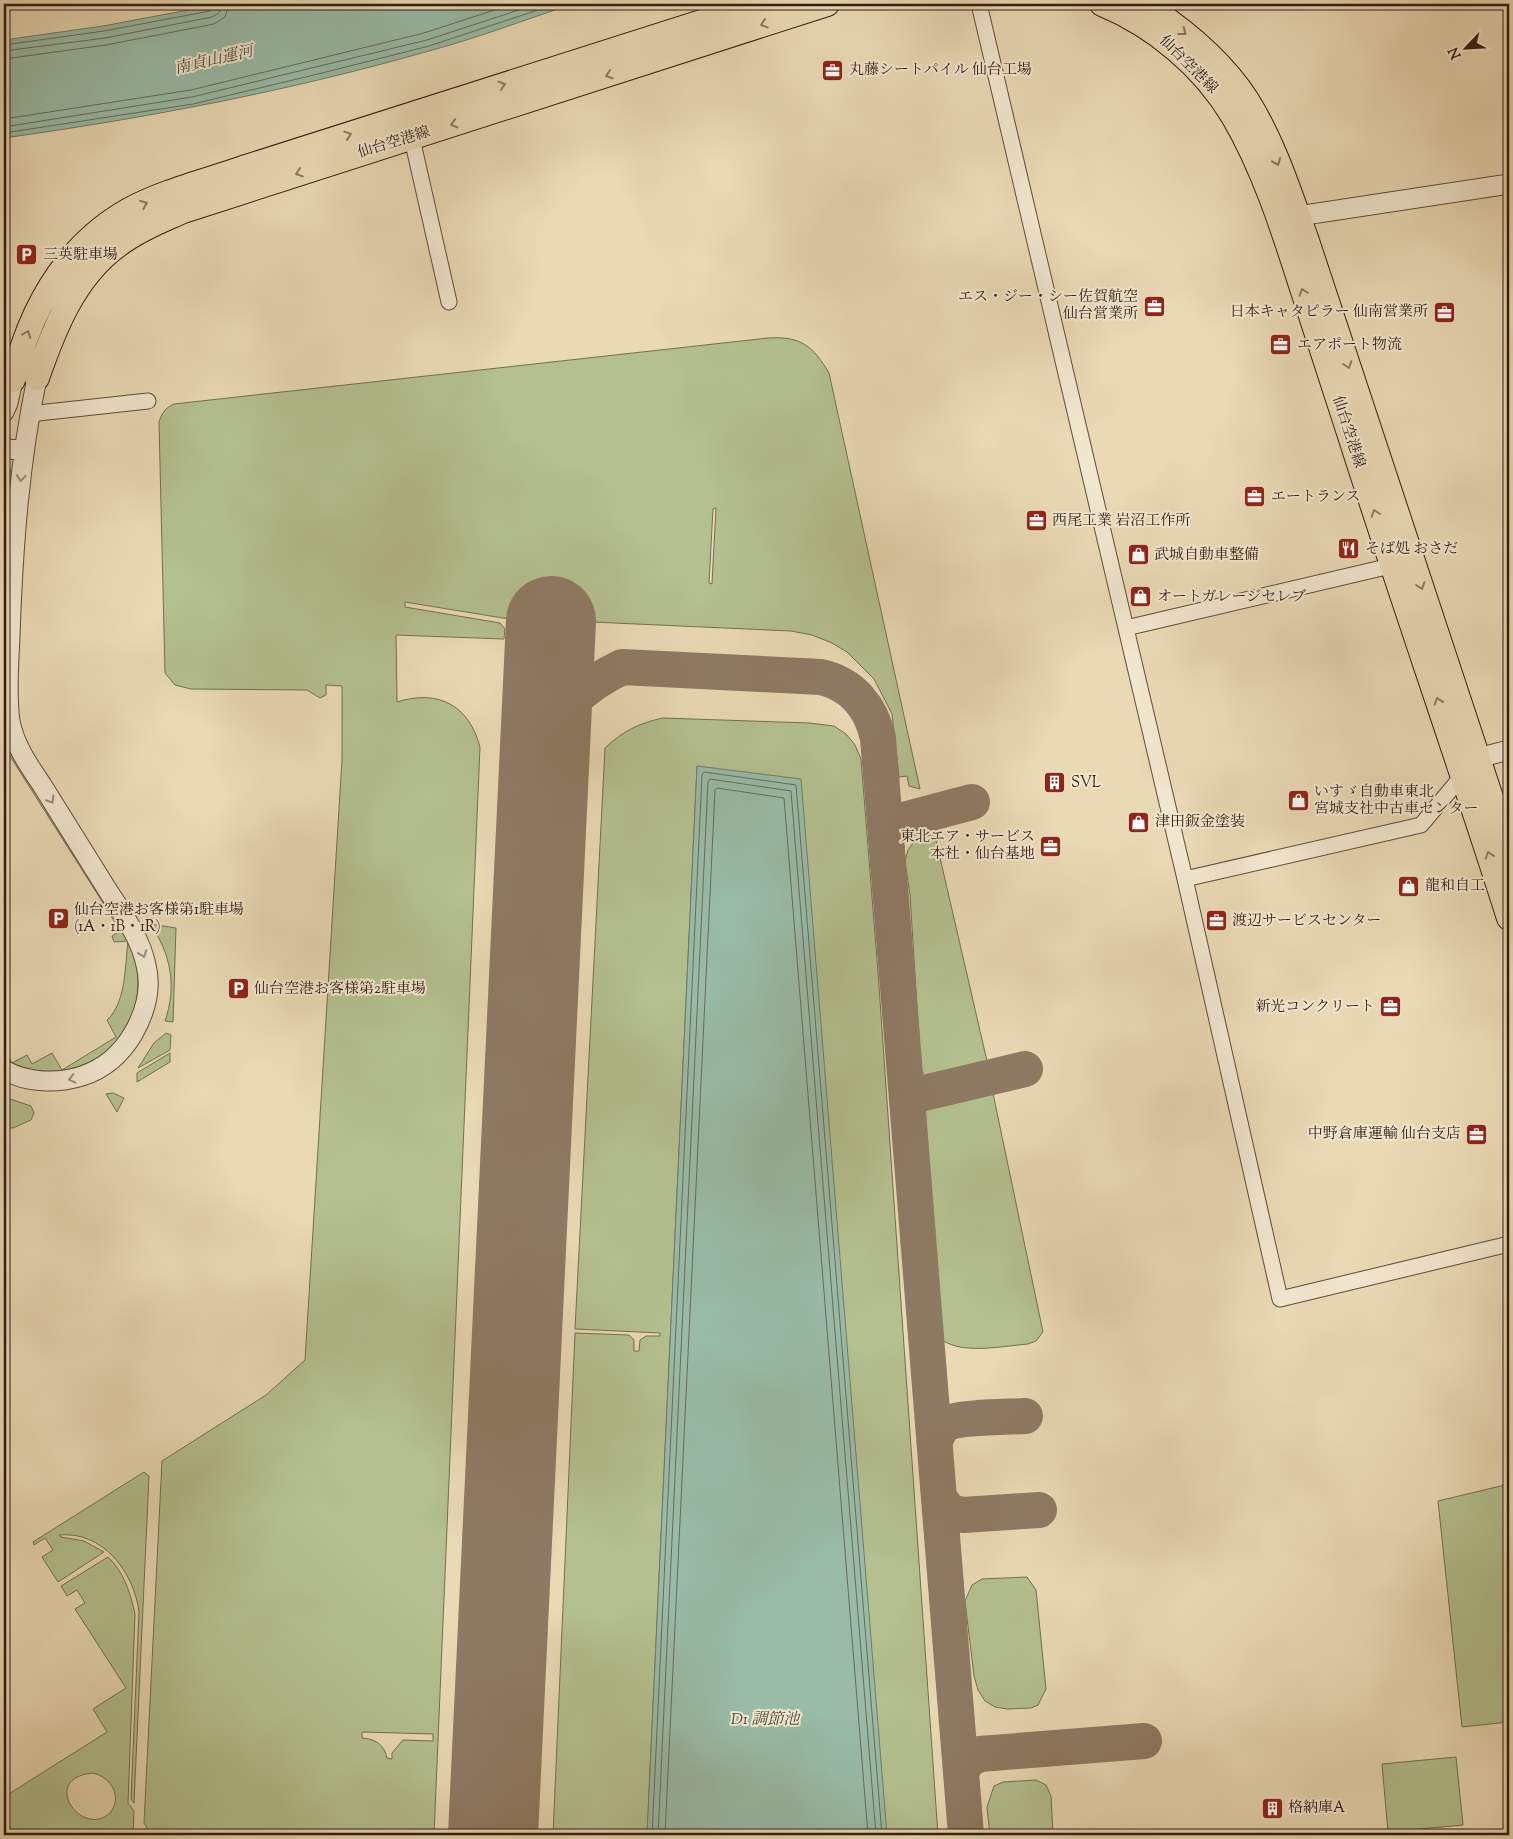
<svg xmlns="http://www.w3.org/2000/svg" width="1513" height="1839" viewBox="0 0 1513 1839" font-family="'Sorts Mill Goudy','Noto Serif JP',serif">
<rect width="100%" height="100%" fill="#e9d9b4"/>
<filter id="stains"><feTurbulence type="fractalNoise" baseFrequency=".004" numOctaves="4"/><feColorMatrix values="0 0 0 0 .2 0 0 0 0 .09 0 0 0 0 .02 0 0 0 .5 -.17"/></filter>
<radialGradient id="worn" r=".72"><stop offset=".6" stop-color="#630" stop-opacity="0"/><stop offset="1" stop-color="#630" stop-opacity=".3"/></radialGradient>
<!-- green -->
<path fill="#b4c08f" stroke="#736e50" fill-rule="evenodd" d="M 768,338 C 801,336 813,346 829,373 L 920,789 L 909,786 L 907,776 L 899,777 L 892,714 L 874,679 L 847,652 L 832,643 L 812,635 L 791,631 L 503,618 L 405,602 L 405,607 L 500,623 L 505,629 L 504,639 L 396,635 L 397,702 C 438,689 469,705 480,747 L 434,1835 L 151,1835 L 144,1823 L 162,1461 L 266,1395 L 305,1360 L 342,760 L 342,686 L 326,685 L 326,695 L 320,698 L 307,690 L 191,689 L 175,685 L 165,673 L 159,422 C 162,413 165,408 174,404 ZM 716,508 L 712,583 L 712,584 L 709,583 L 713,509 ZM 362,1732 L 433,1734 L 433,1741 L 403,1740 L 392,1753 L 392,1759 L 387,1758 C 384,1744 375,1739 362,1738 Z
M 4,459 L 12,473 L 8,515 L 5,515 L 4,525 L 7,526 L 4,577 Z
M 663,718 L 809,723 L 834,726 L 846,734 L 855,745 L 861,759 L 878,972 L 938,1835 L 887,1835 L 697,767 L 647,1835 L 553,1835 L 575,1333 L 629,1335 L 634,1340 L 634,1351 L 639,1351 L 640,1340 L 646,1336 L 660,1336 L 660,1333 L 575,1329 L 605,748 C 623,731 639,723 663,718 Z
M 4,723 C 13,754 29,777 46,804 C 64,832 81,859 99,887 C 113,909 129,933 135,958 C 146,1004 126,1050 80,1066 C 54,1075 28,1073 4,1059 L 4,1049 L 12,1063 L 27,1055 L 32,1064 L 52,1053 L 62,1070 L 116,1037 L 107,1020 C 126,1003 125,966 128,941 L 114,942 L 112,936 L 120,931 L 105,906 L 8,753 L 4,755 Z
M 926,835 L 935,836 L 987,1061 C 977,1069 942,1080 930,1077 C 925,1076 924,1073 921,1070 L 910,895 L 905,861 L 908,850 L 915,840 Z
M 150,924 L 176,928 L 173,1022 L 165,1021 C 177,987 171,953 150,924 Z
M 166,1033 L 171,1035 L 170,1050 L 138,1068 L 154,1043 Z
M 170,1053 L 170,1062 L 137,1082 L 137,1073 Z
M 991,1084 L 1043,1332 L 1036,1341 L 1028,1344 C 1003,1346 957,1356 939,1337 L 923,1112 L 925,1103 L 933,1097 Z
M 113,1093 L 124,1098 L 117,1112 L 106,1094 Z
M 4,1097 L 31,1106 L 34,1113 L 31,1120 L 13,1128 L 4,1127 Z
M 144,1472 L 149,1476 L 134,1803 L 131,1799 L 139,1611 C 133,1571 103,1531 59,1535 L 61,1537 L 84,1541 L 104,1552 L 58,1582 L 42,1557 L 53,1550 L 45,1538 L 34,1545 L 33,1542 Z
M 1509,1484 L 1509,1722 L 1462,1727 L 1438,1501 Z
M 108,1557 C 124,1572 130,1592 135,1614 L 128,1803 L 134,1811 L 133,1835 L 4,1835 L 4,1797 L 107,1732 L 93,1709 L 126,1688 L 75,1609 L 85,1603 L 77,1590 L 67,1596 L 61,1586 ZM 93,1773 C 111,1777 123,1797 110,1813 C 81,1839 39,1778 93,1773 Z
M 1027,1577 L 1036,1590 L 1046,1689 L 1038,1705 L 1031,1708 L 1007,1709 L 995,1707 L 985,1701 L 978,1690 L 974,1676 L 965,1601 L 972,1585 L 982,1579 Z
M 1456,1757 L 1463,1825 L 1388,1832 L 1382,1764 Z
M 1036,1780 L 1046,1785 L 1051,1796 L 1053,1835 L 990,1835 L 987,1807 L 994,1786 L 1003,1782 Z"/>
<!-- water -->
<path fill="#99bba7" stroke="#707b6b" d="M 220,4 L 572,4 C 525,20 477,38 429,51 C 289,91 147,118 4,138 L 4,40 L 103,26 Z
M 697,766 L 801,779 L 887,1835 L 647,1835 Z"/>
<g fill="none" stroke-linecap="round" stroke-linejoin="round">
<!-- shore -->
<path stroke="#666c5c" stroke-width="1" d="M 4,45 L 104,31 L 210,11 L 214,8 L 215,4
M 4,51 L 105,38 L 212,17 L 219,13 L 221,4
M 4,59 L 106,45 L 214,24 L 225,17 L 229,4
M 4,119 L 191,90 L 424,33 L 513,4
M 4,127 L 192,97 L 427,40 L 537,4
M 4,133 L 193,104 L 322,73 L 429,46 L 556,4
M 652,1835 L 702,775 L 704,772 L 796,785 L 882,1835
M 658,1835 L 708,782 L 710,779 L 791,791 L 876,1835
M 665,1835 L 715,790 L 717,788 L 784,798 L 868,1835"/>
<!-- taxiway -->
<path stroke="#8e7a63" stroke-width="36" d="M 545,750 C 551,711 589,683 622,667 L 821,677 C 852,684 871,707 878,738 L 966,1835
M 885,825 L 972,802
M 907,1097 L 1025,1069
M 935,1442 C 937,1435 940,1427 948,1423 C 960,1417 1009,1417 1025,1416
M 939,1498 L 950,1512 L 963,1515 L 1039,1510
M 961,1774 L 966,1761 L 980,1754 L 1144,1741"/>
<!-- runway -->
<path stroke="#8e7a63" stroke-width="90" d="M 493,1835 L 551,621"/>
<defs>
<path id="minor" d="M 979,4 L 1185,879 L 1280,1299 L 1509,1244
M 410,130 L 449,302
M 29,414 L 148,401
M 1126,628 L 1399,564
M 1185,879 L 1421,825 L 1463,775"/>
<path id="tertiary" d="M 1285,218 L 1509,184
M 4,412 L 8,403 L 13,380
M 4,449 L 24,450
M 1469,768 L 1478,758 L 1509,750
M 4,1070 C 27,1083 57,1084 82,1076 C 104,1069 121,1054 133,1034 C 145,1013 152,989 146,965 C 140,936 120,910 105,886 C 84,852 63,819 42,785 C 29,766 14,744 10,721 C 6,693 9,663 10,636 C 13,549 19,463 37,378"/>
<path id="primary" d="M 1102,4 C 1155,26 1203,66 1233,116 C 1263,167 1282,226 1300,282 C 1317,335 1334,387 1351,439 C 1402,599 1458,758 1509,918
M 1144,4 C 1183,29 1221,60 1247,100 C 1274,143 1290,194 1307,241 L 1509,852
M 37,378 C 54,329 74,277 118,245 C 138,230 161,221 183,211 L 827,4
M 13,380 C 30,310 64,247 129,210 C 164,191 206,181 243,168 L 758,4"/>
</defs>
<!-- minor casing -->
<use href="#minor" stroke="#604b3a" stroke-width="17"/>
<!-- tertiary casing -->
<use href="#tertiary" stroke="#604b3a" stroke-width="21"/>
<!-- primary casing -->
<use href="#primary" stroke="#321c12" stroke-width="26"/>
<!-- minor -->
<use href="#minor" stroke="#f1e6ce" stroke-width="15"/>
<!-- tertiary -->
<use href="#tertiary" stroke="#f1e6ce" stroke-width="19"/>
<!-- primary -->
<use href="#primary" stroke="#e9d9b4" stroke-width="24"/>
</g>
<!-- one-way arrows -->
<defs><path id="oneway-chevron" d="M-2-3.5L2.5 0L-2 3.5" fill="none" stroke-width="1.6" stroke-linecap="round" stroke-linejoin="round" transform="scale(1.25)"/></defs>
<g stroke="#8e7a63">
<use href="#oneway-chevron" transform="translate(764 24) rotate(162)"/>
<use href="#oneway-chevron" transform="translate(1183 32) rotate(38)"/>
<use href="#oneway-chevron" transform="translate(609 75) rotate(162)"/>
<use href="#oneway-chevron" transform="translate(502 85) rotate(-18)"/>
<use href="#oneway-chevron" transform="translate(454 124) rotate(163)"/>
<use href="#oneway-chevron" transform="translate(348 135) rotate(-18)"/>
<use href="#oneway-chevron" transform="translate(1277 162) rotate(68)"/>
<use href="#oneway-chevron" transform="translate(299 173) rotate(162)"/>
<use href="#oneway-chevron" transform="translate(144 204) rotate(-22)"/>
<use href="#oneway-chevron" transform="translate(1303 292) rotate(-108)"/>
<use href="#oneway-chevron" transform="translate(27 334) rotate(-69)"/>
<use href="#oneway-chevron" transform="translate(1348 365) rotate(72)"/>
<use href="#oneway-chevron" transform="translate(1375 513) rotate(-108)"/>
<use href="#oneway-chevron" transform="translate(1421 586) rotate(72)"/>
<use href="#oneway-chevron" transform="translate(1438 701) rotate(-109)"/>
<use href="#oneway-chevron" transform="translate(1489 855) rotate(-108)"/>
</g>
<g stroke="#9b8b79">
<use href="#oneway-chevron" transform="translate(21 478) rotate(95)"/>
<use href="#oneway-chevron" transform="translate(51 800) rotate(58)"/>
<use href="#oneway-chevron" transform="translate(143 954) rotate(70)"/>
<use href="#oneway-chevron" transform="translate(72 1079) rotate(167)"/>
</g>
<!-- icons -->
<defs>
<symbol id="office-square" viewBox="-11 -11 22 22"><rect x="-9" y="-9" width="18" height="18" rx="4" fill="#8f2418" stroke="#f1e6ce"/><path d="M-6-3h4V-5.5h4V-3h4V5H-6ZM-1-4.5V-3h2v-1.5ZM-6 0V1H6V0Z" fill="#fff"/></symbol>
<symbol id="parking-square" viewBox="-11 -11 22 22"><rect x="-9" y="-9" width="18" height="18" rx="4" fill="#8f2418" stroke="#f1e6ce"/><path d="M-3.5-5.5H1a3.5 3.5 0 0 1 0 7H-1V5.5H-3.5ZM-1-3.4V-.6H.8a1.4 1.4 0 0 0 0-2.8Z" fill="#fff"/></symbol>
<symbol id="restaurant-square" viewBox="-11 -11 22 22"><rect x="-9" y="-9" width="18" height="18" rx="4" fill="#8f2418" stroke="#f1e6ce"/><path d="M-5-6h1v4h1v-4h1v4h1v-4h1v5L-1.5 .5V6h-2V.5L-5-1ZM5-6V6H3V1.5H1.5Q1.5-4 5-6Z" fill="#fff"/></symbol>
<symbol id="shop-square" viewBox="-11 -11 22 22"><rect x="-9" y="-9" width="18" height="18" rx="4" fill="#8f2418" stroke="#f1e6ce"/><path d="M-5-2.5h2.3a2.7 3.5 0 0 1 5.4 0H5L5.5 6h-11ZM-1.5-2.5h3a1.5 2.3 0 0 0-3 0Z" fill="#fff"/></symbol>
<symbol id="building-square" viewBox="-11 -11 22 22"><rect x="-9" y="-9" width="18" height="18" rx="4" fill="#8f2418" stroke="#f1e6ce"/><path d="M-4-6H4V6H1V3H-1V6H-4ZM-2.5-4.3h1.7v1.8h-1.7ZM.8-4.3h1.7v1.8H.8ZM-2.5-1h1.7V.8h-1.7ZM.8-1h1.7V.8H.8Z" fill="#fff"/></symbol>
</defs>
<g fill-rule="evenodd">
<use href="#office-square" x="820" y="58" width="25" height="25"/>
<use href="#parking-square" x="14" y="242" width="25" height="25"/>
<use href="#office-square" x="1142" y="294" width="25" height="25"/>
<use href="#office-square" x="1432" y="300" width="25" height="25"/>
<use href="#office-square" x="1268" y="332" width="25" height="25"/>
<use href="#office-square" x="1242" y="484" width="25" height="25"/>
<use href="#office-square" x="1024" y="508" width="25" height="25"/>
<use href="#restaurant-square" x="1336" y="536" width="25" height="25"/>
<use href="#shop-square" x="1126" y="542" width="25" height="25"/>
<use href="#shop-square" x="1128" y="584" width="25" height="25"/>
<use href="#building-square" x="1042" y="770" width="25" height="25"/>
<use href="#shop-square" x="1286" y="788" width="25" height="25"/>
<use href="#shop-square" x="1126" y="810" width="25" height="25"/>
<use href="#office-square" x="1038" y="834" width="25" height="25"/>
<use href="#shop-square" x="1396" y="874" width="25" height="25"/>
<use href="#parking-square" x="46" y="906" width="25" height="25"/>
<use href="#office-square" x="1204" y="908" width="25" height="25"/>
<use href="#parking-square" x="226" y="976" width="25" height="25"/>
<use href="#office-square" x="1378" y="994" width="25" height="25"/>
<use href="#office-square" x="1464" y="1122" width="25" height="25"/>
<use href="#building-square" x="1260" y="1796" width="25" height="25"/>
</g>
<g text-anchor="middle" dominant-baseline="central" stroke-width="4" stroke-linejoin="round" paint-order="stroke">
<!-- street labels -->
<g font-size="15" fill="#321c12" stroke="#f1e6ce">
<text transform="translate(1188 65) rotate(45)">仙台空港線</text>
<text transform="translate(394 143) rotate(-17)">仙台空港線</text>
<text transform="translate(1348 432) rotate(72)">仙台空港線</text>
</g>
<!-- poi labels -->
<g font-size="15" fill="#321c12" stroke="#f1e6ce" text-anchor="start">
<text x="849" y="70">丸藤シートパイル 仙台工場</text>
<text x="43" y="255">三英駐車場</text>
<text x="1138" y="297" text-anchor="end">エス・ジー・シー佐賀航空<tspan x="1138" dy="17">仙台営業所</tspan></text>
<text x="1428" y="312" text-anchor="end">日本キャタピラー 仙南営業所</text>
<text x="1297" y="345">エアポート物流</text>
<text x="1271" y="497">エートランス</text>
<text x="1052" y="521">西尾工業 岩沼工作所</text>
<text x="1365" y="549">そば処 おさだ</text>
<text x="1154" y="555">武城自動車整備</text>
<text x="1157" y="597">オートガレージセレブ</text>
<text x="1071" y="783">SVL</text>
<text x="1314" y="792">いすゞ自動車東北<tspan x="1314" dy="17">宮城支社中古車センター</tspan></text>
<text x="1155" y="822">津田鈑金塗装</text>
<text x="1035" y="837" text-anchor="end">東北エア・サービス<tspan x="1035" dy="17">本社・仙台基地</tspan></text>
<text x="1425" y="886">龍和自工</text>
<text x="74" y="910">仙台空港お客様第1駐車場<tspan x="74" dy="17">(1A・1B・1R)</tspan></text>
<text x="1232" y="921">渡辺サービスセンター</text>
<text x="254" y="989">仙台空港お客様第2駐車場</text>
<text x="1375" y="1007" text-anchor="end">新光コンクリート</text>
<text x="1461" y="1134" text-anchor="end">中野倉庫運輸 仙台支店</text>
<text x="1288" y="1808">格納庫A</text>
</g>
<!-- water labels -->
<g font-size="16" font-style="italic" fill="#514c3f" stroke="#f1e6ce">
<text transform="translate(214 61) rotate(-13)">南貞山運河</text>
<text x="765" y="1720">D1 調節池</text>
</g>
</g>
<!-- margin -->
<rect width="1513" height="1839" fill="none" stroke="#e9d9b4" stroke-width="20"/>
<rect x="5" y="5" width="1503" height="1829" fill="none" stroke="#321c12" stroke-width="2.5"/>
<rect x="10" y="10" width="1493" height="1819" fill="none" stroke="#321c12"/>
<!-- north arrow -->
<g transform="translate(1466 48) rotate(245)" stroke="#f1e6ce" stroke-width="4" paint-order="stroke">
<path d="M0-4L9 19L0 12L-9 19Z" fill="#321c12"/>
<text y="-8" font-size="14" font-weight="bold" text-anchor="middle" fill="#321c12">N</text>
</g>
<rect width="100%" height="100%" filter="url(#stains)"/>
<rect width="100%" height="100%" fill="url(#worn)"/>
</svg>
